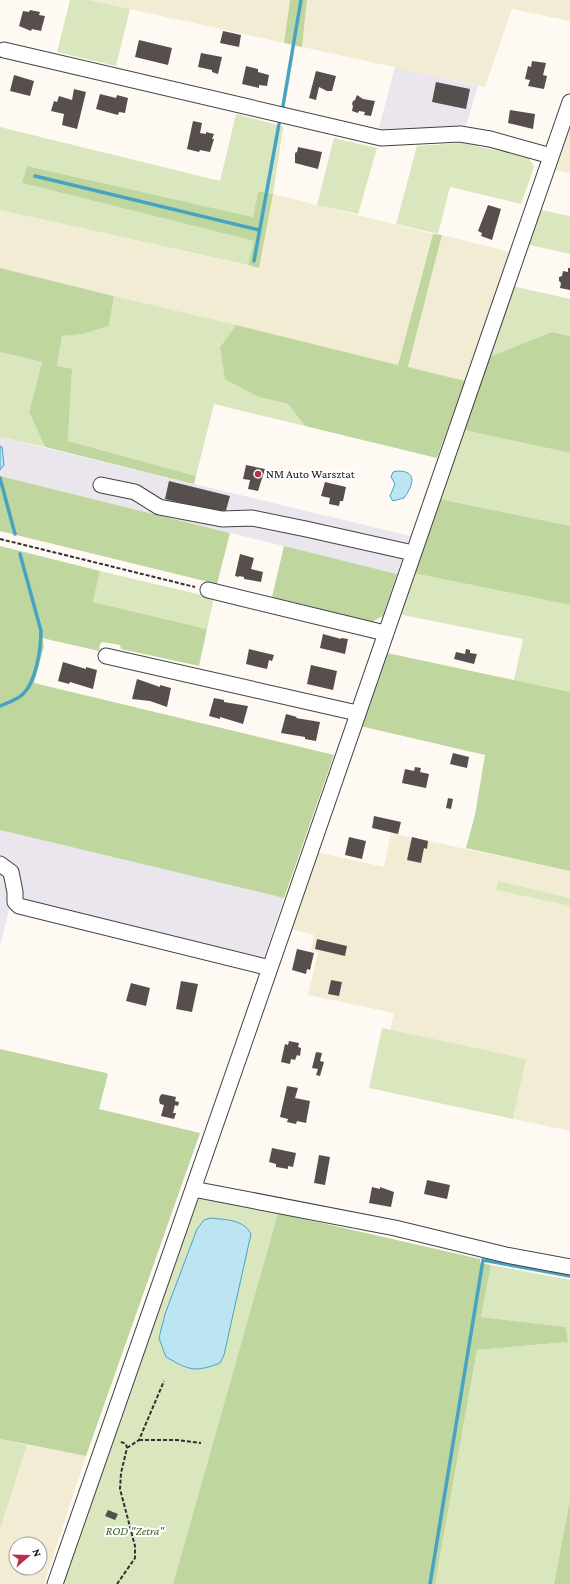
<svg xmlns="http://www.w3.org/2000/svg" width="570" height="1584" viewBox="0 0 570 1584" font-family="'Crimson Pro',serif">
<rect width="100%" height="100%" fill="#fefaf3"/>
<!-- industrial -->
<path fill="#ebe5ed" d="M 395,67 L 478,86 L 466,126 L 378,131 Z
M 0,437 L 410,536 L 397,574 L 0,476 Z
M 0,830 L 284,898 L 261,966 L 10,906 L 0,945 Z"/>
<!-- farmland -->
<path fill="#f3ecd4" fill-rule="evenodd" d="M 89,0 L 290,0 L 284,43 Z
M 307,0 L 570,0 L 570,21 L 512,9 L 485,87 L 302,47 Z
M 569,126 L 570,126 L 570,173 L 553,170 Z
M 273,194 L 433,234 L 398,365 L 0,268 L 0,210 L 259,268 Z
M 442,235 L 510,252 L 465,381 L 408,368 Z
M 391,833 L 570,871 L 570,898 L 498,881 L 496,890 L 570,906 L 570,1131 L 513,1119 L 525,1059 L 390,1031 L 394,1013 L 308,995 L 318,952 L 311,950 L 314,935 L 287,928 L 312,851 L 384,867 Z
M 27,1445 L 86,1456 L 44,1584 L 0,1584 L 0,1530 ZM 16,1544 L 40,1544 L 40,1568 L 16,1568 Z"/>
<!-- green -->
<path fill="#d9e6be" d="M 70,0 L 89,0 L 130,9 L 116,66 L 57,52 Z
M 236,114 L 282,126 L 283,128 L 273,194 L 258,191 L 253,217 L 27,166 L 22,183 L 254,241 L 248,265 L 0,210 L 0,127 L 220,181 Z
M 334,138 L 377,148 L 358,214 L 317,205 Z
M 462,143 L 528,157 L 534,167 L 521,204 L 450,187 L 438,234 L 396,224 L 417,146 Z
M 536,209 L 570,216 L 570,254 L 526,244 Z
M 512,286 L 570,299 L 570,336 L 552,332 L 489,357 Z
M 114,296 L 236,325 L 220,347 L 259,397 L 288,404 L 305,426 L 214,404 L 196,476 L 68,441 L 72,370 L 57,366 L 62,336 L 83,334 L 109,326 Z
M 0,352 L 42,362 L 29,412 L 45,447 L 0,437 Z
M 464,430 L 570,453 L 570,526 L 440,499 Z
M 100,571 L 214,598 L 207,629 L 93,602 Z
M 413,573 L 570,605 L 570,692 L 514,680 L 523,639 L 398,614 Z
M 498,881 L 570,898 L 570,906 L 496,890 Z
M 382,1028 L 526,1059 L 513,1119 L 369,1088 Z
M 197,1195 L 278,1213 L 173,1584 L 62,1584 Z
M 491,1265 L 570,1280 L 570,1499 L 554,1584 L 435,1584 L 477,1350 L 568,1342 L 566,1327 L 481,1317 Z
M 0,1439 L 27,1445 L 0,1530 Z"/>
<!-- forest -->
<path fill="#bfd69f" d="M 290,0 L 307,0 L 302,47 L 284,43 Z
M 27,166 L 253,217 L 258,191 L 273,194 L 259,268 L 248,265 L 254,241 L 22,183 Z
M 433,234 L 442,235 L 408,367 L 465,381 L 437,458 L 305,426 L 288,404 L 259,397 L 225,379 L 220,347 L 236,325 L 398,365 Z
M 0,268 L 114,296 L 109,326 L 83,334 L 62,336 L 57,366 L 72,369 L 68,441 L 196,476 L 194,484 L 45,447 L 29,412 L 42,362 L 0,352 Z
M 552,332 L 570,336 L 570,453 L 464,430 L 489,357 Z
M 0,476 L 230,533 L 217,584 L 0,531 Z
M 440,499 L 570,526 L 570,605 L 413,573 Z
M 0,546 L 100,571 L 93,602 L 207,629 L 199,666 L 121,649 L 120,645 L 103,642 L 100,644 L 99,651 L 42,638 L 44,646 L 34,683 L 334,755 L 284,898 L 0,830 Z
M 284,546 L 397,574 L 383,616 L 372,622 L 272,597 Z
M 387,653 L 570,692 L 570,871 L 466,848 L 475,815 L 485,755 L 360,726 Z
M 0,1049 L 106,1073 L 108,1074 L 99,1109 L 200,1133 L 86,1456 L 0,1439 Z
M 278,1213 L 480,1259 L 480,1263 L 491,1265 L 481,1317 L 566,1327 L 568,1342 L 477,1350 L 435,1584 L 173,1584 Z
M 570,1499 L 570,1584 L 554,1584 Z"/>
<!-- water -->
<path fill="#bbe5f2" stroke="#48a3c3" d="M 0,446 L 2,447 L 4,465 L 0,470 Z
M 398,471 C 419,471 412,487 404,498 L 393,501 L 390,496 L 395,484 L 391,477 L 393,472 Z
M 211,1218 C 226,1220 243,1219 251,1234 L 224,1355 L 220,1363 C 194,1373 189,1370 166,1357 L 159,1338 L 165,1314 L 197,1229 L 204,1220 Z"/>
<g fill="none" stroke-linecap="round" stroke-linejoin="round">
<!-- stream -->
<path stroke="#48a3c3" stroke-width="3.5" d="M 283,106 L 301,0
M 35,176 L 259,230
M 254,261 L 279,124
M 0,478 L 15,534
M 0,706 C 7,703 17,700 23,694 C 36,682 41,649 41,631 L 20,554
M 430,1584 L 483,1260 L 570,1276"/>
</g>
<!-- building -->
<path fill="#574f4d" d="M 30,10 L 40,12 L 39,15 L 45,16 L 41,31 L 32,29 L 31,31 L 19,26 L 23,11 L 29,12 Z
M 223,31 L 241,35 L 239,47 L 220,43 Z
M 139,40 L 172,48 L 168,65 L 135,57 Z
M 201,53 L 222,57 L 218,74 L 212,72 L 212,70 L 198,67 Z
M 532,61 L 546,63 L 543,75 L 547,76 L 544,89 L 528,86 L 530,80 L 525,79 L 528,66 L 531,67 Z
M 246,66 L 258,69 L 258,72 L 269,75 L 267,86 L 259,85 L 259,88 L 242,84 Z
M 316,71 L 336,76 L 332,91 L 327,91 L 319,87 L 316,100 L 309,98 Z
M 14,75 L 34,81 L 30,96 L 10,91 Z
M 436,82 L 470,89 L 466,109 L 432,102 Z
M 74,89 L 86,92 L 77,129 L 62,125 L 64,114 L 51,111 L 54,101 L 57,102 L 59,96 L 72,100 Z
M 100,94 L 116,98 L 117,95 L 128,98 L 125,113 L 119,112 L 118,115 L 96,109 Z
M 357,95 L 363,99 L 375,101 L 371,116 L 364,115 L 365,112 L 359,111 L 358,113 L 352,111 L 353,106 L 352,104 L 353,101 L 355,100 Z
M 510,110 L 535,114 L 533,129 L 508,123 Z
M 193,121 L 202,123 L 200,133 L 206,134 L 206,132 L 214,134 L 212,139 L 214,139 L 210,152 L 200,150 L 199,152 L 187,149 Z
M 298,147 L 322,152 L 318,169 L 295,163 L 295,153 L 297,152 Z
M 488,205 L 501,209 L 492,240 L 481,236 L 482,233 L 478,231 Z
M 568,268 L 570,268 L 570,290 L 560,288 L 561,283 L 559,281 L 559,277 L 562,276 L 563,271 L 568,272 Z
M 246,465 L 265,469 L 258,491 L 248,489 L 250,480 L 243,479 Z
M 169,481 L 230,496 L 225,514 L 165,499 Z
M 325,482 L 346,487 L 343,501 L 340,501 L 339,506 L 329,504 L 330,498 L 321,496 Z
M 240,554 L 254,558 L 251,569 L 263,572 L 261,582 L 244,579 L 244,577 L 239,576 L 239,577 L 235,576 Z
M 323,634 L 341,639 L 341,638 L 348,639 L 345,654 L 320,648 Z
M 249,649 L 274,655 L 272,661 L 269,660 L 267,669 L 246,664 Z
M 466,649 L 470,650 L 470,653 L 477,654 L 474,664 L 454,659 L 456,652 L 465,654 Z
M 63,662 L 86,669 L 86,667 L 97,670 L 93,689 L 70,682 L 69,684 L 58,681 Z
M 311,665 L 337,671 L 333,690 L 307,684 Z
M 137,679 L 160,687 L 160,685 L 171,688 L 167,707 L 150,701 L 132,699 Z
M 214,698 L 224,700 L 224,702 L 248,706 L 243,724 L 220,717 L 220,719 L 209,716 Z
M 286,714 L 297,717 L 296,718 L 320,722 L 316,741 L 305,739 L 305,737 L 281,733 Z
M 453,753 L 469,757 L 467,768 L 450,764 Z
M 415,767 L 421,768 L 420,772 L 429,774 L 426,788 L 402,783 L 405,769 L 414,771 Z
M 448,798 L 453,799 L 451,809 L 446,808 Z
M 374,816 L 401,822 L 398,834 L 372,828 Z
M 349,837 L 366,841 L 362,859 L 345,855 Z
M 412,837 L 428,841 L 427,849 L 424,848 L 421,863 L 407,860 Z
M 317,939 L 347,946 L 345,956 L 315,949 Z
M 297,949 L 314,953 L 310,970 L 307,969 L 306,974 L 292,970 Z
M 331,980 L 342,982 L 339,996 L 328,994 Z
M 181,981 L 198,984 L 192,1012 L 176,1009 Z
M 131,983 L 150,988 L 146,1006 L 126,1001 Z
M 289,1041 L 299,1043 L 298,1047 L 301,1048 L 300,1056 L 297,1055 L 295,1060 L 291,1059 L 290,1064 L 281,1062 L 285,1044 L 288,1045 Z
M 316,1052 L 322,1053 L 320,1061 L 324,1062 L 320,1076 L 316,1075 L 318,1069 L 312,1068 Z
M 287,1086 L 298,1088 L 295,1098 L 310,1101 L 306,1123 L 297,1121 L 296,1124 L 287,1122 L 288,1119 L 280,1117 Z
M 162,1094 L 176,1097 L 175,1101 L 179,1102 L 178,1106 L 175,1105 L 173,1113 L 176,1113 L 174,1119 L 161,1116 L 164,1105 L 160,1104 L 159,1100 L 160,1096 Z
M 272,1148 L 296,1153 L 293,1167 L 288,1166 L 288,1169 L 276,1167 L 276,1164 L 269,1162 Z
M 319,1155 L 330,1157 L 325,1185 L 314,1183 Z
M 427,1180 L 450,1185 L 447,1199 L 424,1194 Z
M 372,1187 L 380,1189 L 380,1187 L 394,1192 L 391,1207 L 369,1203 Z
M 108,1510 L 118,1514 L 115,1520 L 105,1516 Z"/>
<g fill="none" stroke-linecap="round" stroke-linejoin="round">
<defs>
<path id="minor" d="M 4,50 L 381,138 L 460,134 L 490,139 L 551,156
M 101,485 L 135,492 L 159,507 L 222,519 L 252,518 L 306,529 L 413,553
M 208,590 L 385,633
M 106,656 L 357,713
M 0,864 L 11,872 L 15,892 L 15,902 L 19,906 L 270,968
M 193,1189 L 395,1228 L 506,1255 L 570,1267
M 55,1584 L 244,1043 L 570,102"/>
</defs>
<!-- minor casing -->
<use href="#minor" stroke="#424242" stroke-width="17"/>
<!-- path -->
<path stroke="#313131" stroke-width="2" stroke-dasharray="4 2" stroke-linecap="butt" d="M 0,539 L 195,587
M 139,1440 L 176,1440 L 201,1443
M 127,1448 L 139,1440 L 164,1381
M 117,1584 L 135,1558 L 135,1546 L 120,1489 L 121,1473 L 127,1448 L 126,1444 L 119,1441"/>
<!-- minor -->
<use href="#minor" stroke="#fff" stroke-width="15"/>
</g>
<!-- markers -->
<circle fill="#b5324a" stroke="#fff" stroke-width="1.5" cx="258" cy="474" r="4"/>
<g text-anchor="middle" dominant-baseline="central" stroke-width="4" stroke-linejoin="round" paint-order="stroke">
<!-- poi labels -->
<g font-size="12" fill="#0f0f0f" stroke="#fff" text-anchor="start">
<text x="266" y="474">NM Auto Warsztat</text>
</g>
<!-- park labels -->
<g font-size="12" font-style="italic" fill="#3a6324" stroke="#fff">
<text x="135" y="1531">ROD "Zetra"</text>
</g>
</g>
<!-- north arrow -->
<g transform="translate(28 1556) rotate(70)"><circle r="19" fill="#ffffff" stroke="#9f9f9f"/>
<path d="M0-3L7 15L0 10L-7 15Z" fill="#b5324a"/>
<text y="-6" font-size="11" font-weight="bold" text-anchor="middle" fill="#0f0f0f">N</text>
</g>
</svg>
